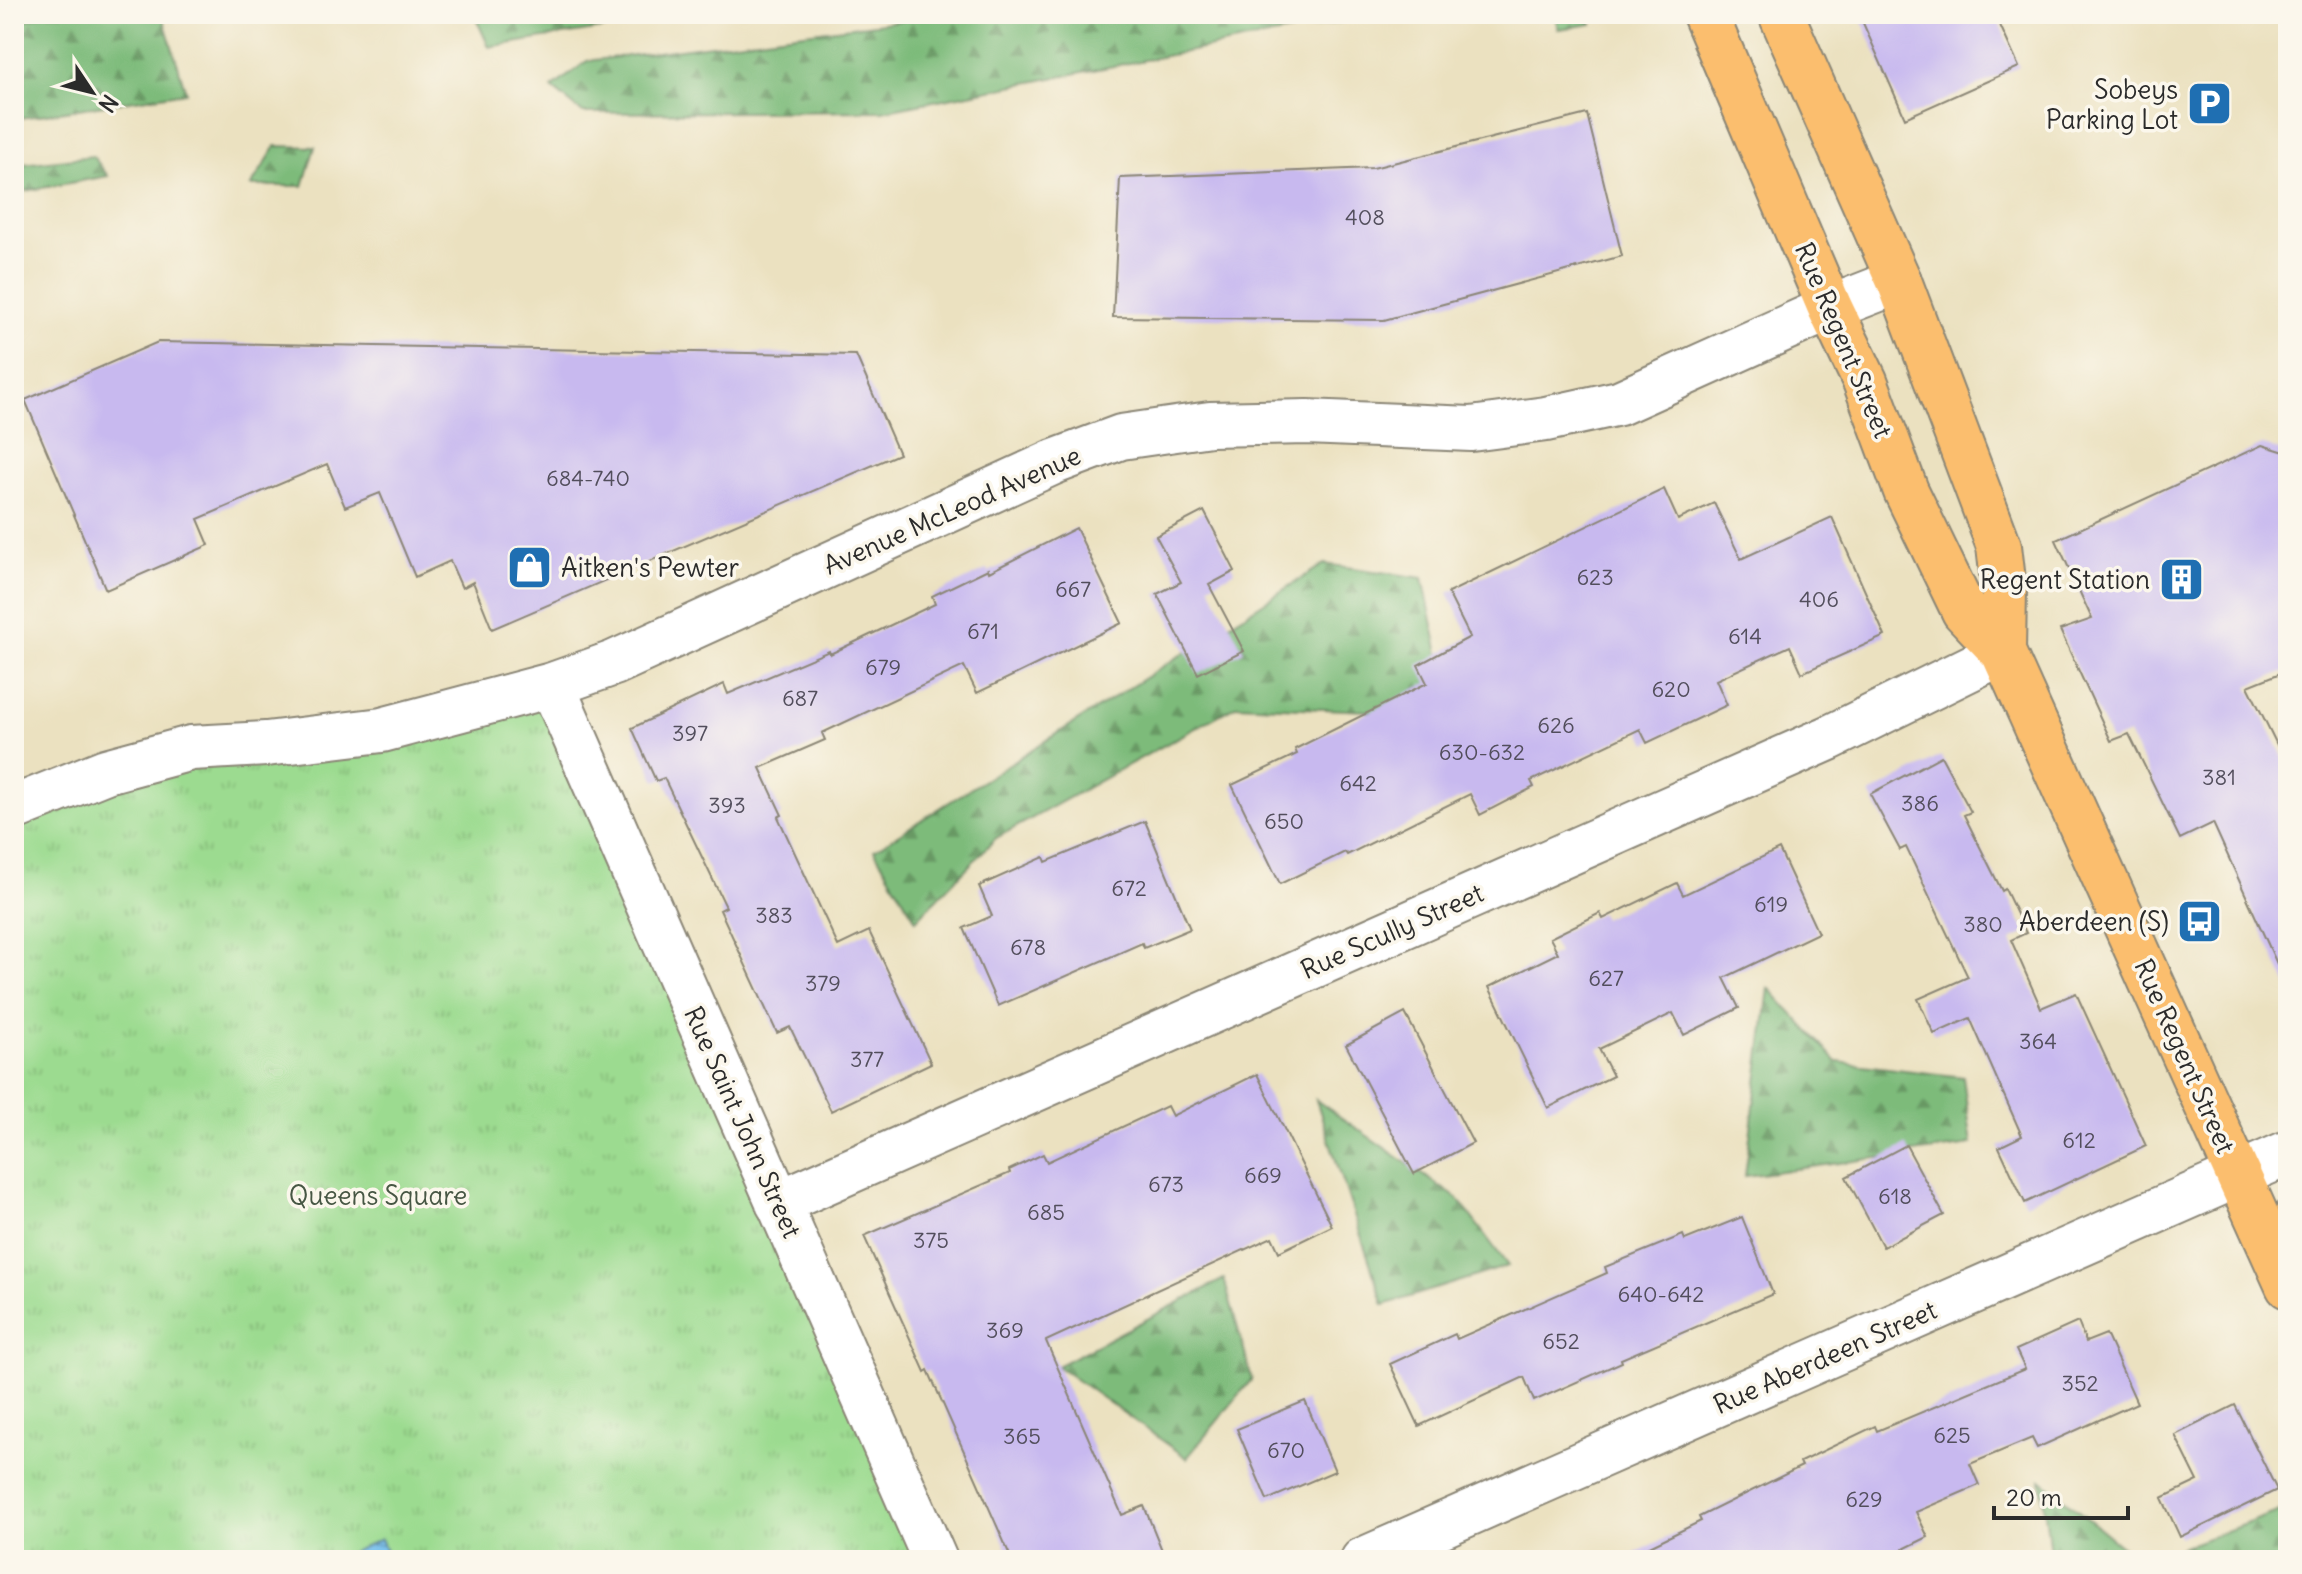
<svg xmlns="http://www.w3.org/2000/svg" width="2302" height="1574" viewBox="0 0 2302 1574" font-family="Delius,sans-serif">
<defs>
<pattern id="forest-firs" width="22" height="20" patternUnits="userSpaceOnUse" patternTransform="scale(2)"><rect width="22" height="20" fill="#7dbb7a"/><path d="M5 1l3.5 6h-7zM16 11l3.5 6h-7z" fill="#679864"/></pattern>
<pattern id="park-tufts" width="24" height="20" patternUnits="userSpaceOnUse" patternTransform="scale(2)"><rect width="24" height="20" fill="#9cdb90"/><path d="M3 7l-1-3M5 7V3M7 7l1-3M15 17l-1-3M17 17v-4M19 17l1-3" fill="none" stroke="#87bc7c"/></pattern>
<pattern id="water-rules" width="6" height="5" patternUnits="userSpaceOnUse" patternTransform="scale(2)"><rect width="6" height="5" fill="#74bfee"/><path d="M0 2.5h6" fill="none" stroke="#5f9bc1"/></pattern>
</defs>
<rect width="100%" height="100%" fill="#fbf7ec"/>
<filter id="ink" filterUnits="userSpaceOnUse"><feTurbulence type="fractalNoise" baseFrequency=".0125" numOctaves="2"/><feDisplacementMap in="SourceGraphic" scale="16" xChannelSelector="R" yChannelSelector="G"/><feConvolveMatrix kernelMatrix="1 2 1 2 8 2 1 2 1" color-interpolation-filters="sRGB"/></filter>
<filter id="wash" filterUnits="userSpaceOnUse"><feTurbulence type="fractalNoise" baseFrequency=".006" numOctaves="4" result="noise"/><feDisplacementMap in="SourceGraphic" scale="32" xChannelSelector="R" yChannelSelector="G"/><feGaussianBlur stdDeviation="1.8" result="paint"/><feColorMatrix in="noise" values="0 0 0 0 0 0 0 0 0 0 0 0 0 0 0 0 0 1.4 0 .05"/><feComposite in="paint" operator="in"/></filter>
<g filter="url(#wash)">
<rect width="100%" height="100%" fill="#ebe1c0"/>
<!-- forest -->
<path fill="url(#forest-firs)" stroke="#547352" stroke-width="2" d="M 45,14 L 162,14 L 186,92 L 14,119 L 14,24 Z
M 474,14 L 694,14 L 489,47 Z
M 953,14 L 1381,14 L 882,111 L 583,113 L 552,88 L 587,61 Z
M 1555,14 L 1587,14 L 1592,24 L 1558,29 Z
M 276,146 L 315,147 L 303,186 L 251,186 Z
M 93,156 L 108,176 L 14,193 L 14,165 Z
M 1324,564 L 1423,578 L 1443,673 L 1410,713 L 1237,705 L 996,838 L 916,920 L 874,850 Z
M 1769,988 L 1837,1062 L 1963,1077 L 1972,1145 L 1745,1176 Z
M 1316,1100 L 1458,1199 L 1508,1266 L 1384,1305 Z
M 1224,1279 L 1252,1379 L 1187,1458 L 1057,1366 Z
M 2041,1480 L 2138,1560 L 2051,1560 Z
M 2288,1508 L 2288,1560 L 2149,1560 Z"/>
<!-- park -->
<path fill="url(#park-tufts)" stroke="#64835e" stroke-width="2" d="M 552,685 L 935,1560 L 14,1560 L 14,808 Z"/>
<!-- water -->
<path fill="url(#water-rules)" stroke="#50758c" stroke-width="2" d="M 381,1539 L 390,1560 L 334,1560 Z"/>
<g id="blocks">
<!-- building -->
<path fill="#c8b9ef" d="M 1859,14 L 1995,14 L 2019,67 L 1905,118 Z
M 1587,114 L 1622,256 L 1384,320 L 1113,317 L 1120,178 L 1373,168 Z
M 158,342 L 856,355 L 899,454 L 492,629 L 473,582 L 462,588 L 450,561 L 415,577 L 380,493 L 345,507 L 327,464 L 198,519 L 209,545 L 106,590 L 25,400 Z
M 2262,445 L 2288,453 L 2288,670 L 2248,686 L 2288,767 L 2288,988 L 2213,823 L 2180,839 L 2129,734 L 2111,741 L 2060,630 L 2092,619 L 2056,540 Z
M 1664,489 L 1678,520 L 1714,503 L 1741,559 L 1832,517 L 1885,636 L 1802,673 L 1790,646 L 1716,680 L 1727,705 L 1647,743 L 1640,729 L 1531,781 L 1534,787 L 1480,815 L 1470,794 L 1347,855 L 1345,852 L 1280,884 L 1232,785 L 1297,754 L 1295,749 L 1427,683 L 1418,665 L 1470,637 L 1448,593 Z
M 1204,511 L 1235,571 L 1209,585 L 1244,651 L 1198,674 L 1157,594 L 1181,582 L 1156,536 Z
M 1076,528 L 1122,623 L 977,693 L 964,666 L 822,733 L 825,740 L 760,768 L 782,815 L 778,817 L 838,946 L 869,931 L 931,1063 L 831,1111 L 790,1027 L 777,1033 L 720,910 L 726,907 L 664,778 L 656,781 L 632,728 L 724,684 L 728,694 L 829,651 L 830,654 L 935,604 L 932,596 L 988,569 L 989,572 Z
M 1941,756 L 1971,812 L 1964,815 L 2002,891 L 2005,889 L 2026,933 L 2011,940 L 2041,1008 L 2076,993 L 2146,1146 L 2025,1203 L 1999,1147 L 2022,1136 L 1970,1018 L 1934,1034 L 1918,999 L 1968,977 L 1906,847 L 1900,850 L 1870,794 Z
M 1145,821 L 1190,929 L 1144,948 L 1142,943 L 998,1006 L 964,928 L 992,916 L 979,886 L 1044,857 L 1046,862 Z
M 1779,849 L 1818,933 L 1724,978 L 1739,1008 L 1684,1035 L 1673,1013 L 1599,1049 L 1613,1076 L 1548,1108 L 1489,987 L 1558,953 L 1550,938 L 1600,913 L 1603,919 L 1677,883 L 1683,895 Z
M 1405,1013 L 1473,1143 L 1414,1174 L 1346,1045 Z
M 1257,1074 L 1332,1226 L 1279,1252 L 1272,1237 L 1046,1341 L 1122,1515 L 1144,1506 L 1166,1560 L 1012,1560 L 928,1370 L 925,1372 L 864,1236 L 1010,1173 L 1009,1170 L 1043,1154 L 1047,1162 L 1167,1106 L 1172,1116 Z
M 1906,1145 L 1944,1215 L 1883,1247 L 1846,1177 Z
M 1742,1217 L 1773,1294 L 1621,1359 L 1622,1362 L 1534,1401 L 1524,1377 L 1419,1426 L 1390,1364 L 1455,1334 L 1457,1339 L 1607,1273 L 1605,1267 L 1683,1235 L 1685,1240 Z
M 2078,1322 L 2086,1342 L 2106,1334 L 2137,1403 L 2037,1448 L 2032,1438 L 1970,1464 L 1979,1485 L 1916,1512 L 1928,1537 L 1881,1560 L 1621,1560 L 1701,1521 L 1699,1517 L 1802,1466 L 1800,1462 L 1875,1426 L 1877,1431 L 2025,1369 L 2016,1350 Z
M 1305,1401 L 1335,1471 L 1267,1500 L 1237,1429 Z
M 2235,1405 L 2277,1490 L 2180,1537 L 2162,1498 L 2198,1481 L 2175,1435 Z"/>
</g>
</g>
<g filter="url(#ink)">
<use href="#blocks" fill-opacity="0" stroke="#8b8676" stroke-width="2"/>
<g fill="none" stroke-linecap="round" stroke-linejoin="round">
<defs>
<path id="minor" d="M 552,685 L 935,1560
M 14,808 L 106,771 L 191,748 L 266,744 L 382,730 L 552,685 L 614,663 L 1054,462 L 1121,437 L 1210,424 L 1307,422 L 1471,429 L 1546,419 L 1619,403 L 1830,308 L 1899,281
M 778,1203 L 1829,738 L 2003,652
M 1363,1560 L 2288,1153"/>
<path id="major" d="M 1705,14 L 1830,308 L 1865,381 L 1906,491 L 1964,611 L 2003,652 L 2288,1286
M 1781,14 L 1899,281 L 1999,546 L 2004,589 L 2003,652"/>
</defs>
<!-- minor casing -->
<use href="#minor" stroke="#8b8676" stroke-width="48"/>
<!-- major casing -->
<use href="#major" stroke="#8b8676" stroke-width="48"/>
<!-- minor -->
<use href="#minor" stroke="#fff" stroke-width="44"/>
<!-- major -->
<use href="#major" stroke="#fbbe6e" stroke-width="44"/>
</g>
</g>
<!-- icons -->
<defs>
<symbol id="parking-square" viewBox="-11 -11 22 22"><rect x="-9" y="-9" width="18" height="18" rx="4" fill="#1f6fb2" stroke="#fbf7ec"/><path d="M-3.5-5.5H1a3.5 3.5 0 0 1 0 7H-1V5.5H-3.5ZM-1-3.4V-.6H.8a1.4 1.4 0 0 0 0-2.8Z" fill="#fff"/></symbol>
<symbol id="shop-square" viewBox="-11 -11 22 22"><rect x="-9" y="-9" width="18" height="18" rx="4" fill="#1f6fb2" stroke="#fbf7ec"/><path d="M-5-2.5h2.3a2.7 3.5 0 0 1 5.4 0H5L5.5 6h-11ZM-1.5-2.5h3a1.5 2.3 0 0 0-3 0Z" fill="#fff"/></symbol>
<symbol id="building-square" viewBox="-11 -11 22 22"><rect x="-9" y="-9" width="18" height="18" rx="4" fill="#1f6fb2" stroke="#fbf7ec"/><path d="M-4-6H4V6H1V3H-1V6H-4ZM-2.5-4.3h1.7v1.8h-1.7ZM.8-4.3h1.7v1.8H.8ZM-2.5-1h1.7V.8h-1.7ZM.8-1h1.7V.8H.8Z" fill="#fff"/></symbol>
<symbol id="bus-square" viewBox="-11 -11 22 22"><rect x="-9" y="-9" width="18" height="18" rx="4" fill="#1f6fb2" stroke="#fbf7ec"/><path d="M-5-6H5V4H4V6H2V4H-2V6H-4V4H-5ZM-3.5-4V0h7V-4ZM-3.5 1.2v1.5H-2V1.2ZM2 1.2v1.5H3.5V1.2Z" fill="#fff"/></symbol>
</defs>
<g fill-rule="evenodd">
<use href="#parking-square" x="2184" y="78" width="51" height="51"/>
<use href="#shop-square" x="504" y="542" width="51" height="51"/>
<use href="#building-square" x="2156" y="554" width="51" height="51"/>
<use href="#bus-square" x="2174" y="896" width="51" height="51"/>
</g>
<g text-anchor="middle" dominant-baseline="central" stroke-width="7" stroke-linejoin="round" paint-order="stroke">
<!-- number labels -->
<g font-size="22" fill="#524e5c">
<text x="1365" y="217">408</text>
<text x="588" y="478">684-740</text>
<text x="1595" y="577">623</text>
<text x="1073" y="589">667</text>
<text x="1819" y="599">406</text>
<text x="983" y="631">671</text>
<text x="1745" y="636">614</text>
<text x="883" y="667">679</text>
<text x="1671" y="689">620</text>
<text x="800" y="698">687</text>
<text x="1556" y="725">626</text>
<text x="690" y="733">397</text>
<text x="1482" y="752">630-632</text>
<text x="2219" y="777">381</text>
<text x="1358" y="783">642</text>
<text x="1920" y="803">386</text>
<text x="727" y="805">393</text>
<text x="1284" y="821">650</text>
<text x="1129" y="888">672</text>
<text x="1771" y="904">619</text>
<text x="774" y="915">383</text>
<text x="1983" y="924">380</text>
<text x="1028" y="947">678</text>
<text x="1606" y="978">627</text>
<text x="823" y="983">379</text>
<text x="2038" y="1041">364</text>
<text x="867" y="1059">377</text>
<text x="2079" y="1140">612</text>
<text x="1263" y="1175">669</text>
<text x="1166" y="1184">673</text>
<text x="1895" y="1196">618</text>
<text x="1046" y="1212">685</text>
<text x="931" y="1240">375</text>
<text x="1661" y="1294">640-642</text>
<text x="1005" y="1330">369</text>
<text x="1561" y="1341">652</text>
<text x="2080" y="1383">352</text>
<text x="1952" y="1435">625</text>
<text x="1022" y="1436">365</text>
<text x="1286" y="1450">670</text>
<text x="1864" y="1499">629</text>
</g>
<!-- poi labels -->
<g font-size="26" fill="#2b2b2b" stroke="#fbf7ec" text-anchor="end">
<text x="2178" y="89">Sobeys<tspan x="2178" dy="30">Parking Lot</tspan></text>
<text x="561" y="567" text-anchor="start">Aitken's Pewter</text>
<text x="2150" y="579">Regent Station</text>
<text x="2169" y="921">Aberdeen (S)</text>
</g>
<!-- street labels -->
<g font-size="26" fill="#2b2b2b" stroke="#fbf7ec">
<text transform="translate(1844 340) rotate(67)">Rue Regent Street</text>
<text transform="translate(952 510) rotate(-24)">Avenue McLeod Avenue</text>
<text transform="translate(1392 931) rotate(-24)">Rue Scully Street</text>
<text transform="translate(2185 1056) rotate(66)">Rue Regent Street</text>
<text transform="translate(743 1122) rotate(66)">Rue Saint John Street</text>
<text transform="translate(1825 1357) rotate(-24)">Rue Aberdeen Street</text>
</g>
<!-- park labels -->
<g font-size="26" fill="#475744" stroke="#fbf7ec">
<text x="378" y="1195">Queens Square</text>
</g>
</g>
<!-- margin -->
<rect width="2302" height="1574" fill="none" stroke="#fbf7ec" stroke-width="48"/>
<!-- north arrow -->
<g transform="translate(92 92) rotate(125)" stroke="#fbf7ec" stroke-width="6" paint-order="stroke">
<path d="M0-6L14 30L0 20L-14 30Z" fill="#2b2b2b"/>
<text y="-12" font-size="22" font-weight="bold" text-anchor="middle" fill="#2b2b2b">N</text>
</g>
<!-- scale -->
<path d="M1994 1506v12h134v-12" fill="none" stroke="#2b2b2b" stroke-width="4"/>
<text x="2006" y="1506" font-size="24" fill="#2b2b2b" stroke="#fbf7ec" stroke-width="6" paint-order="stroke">20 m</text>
</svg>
